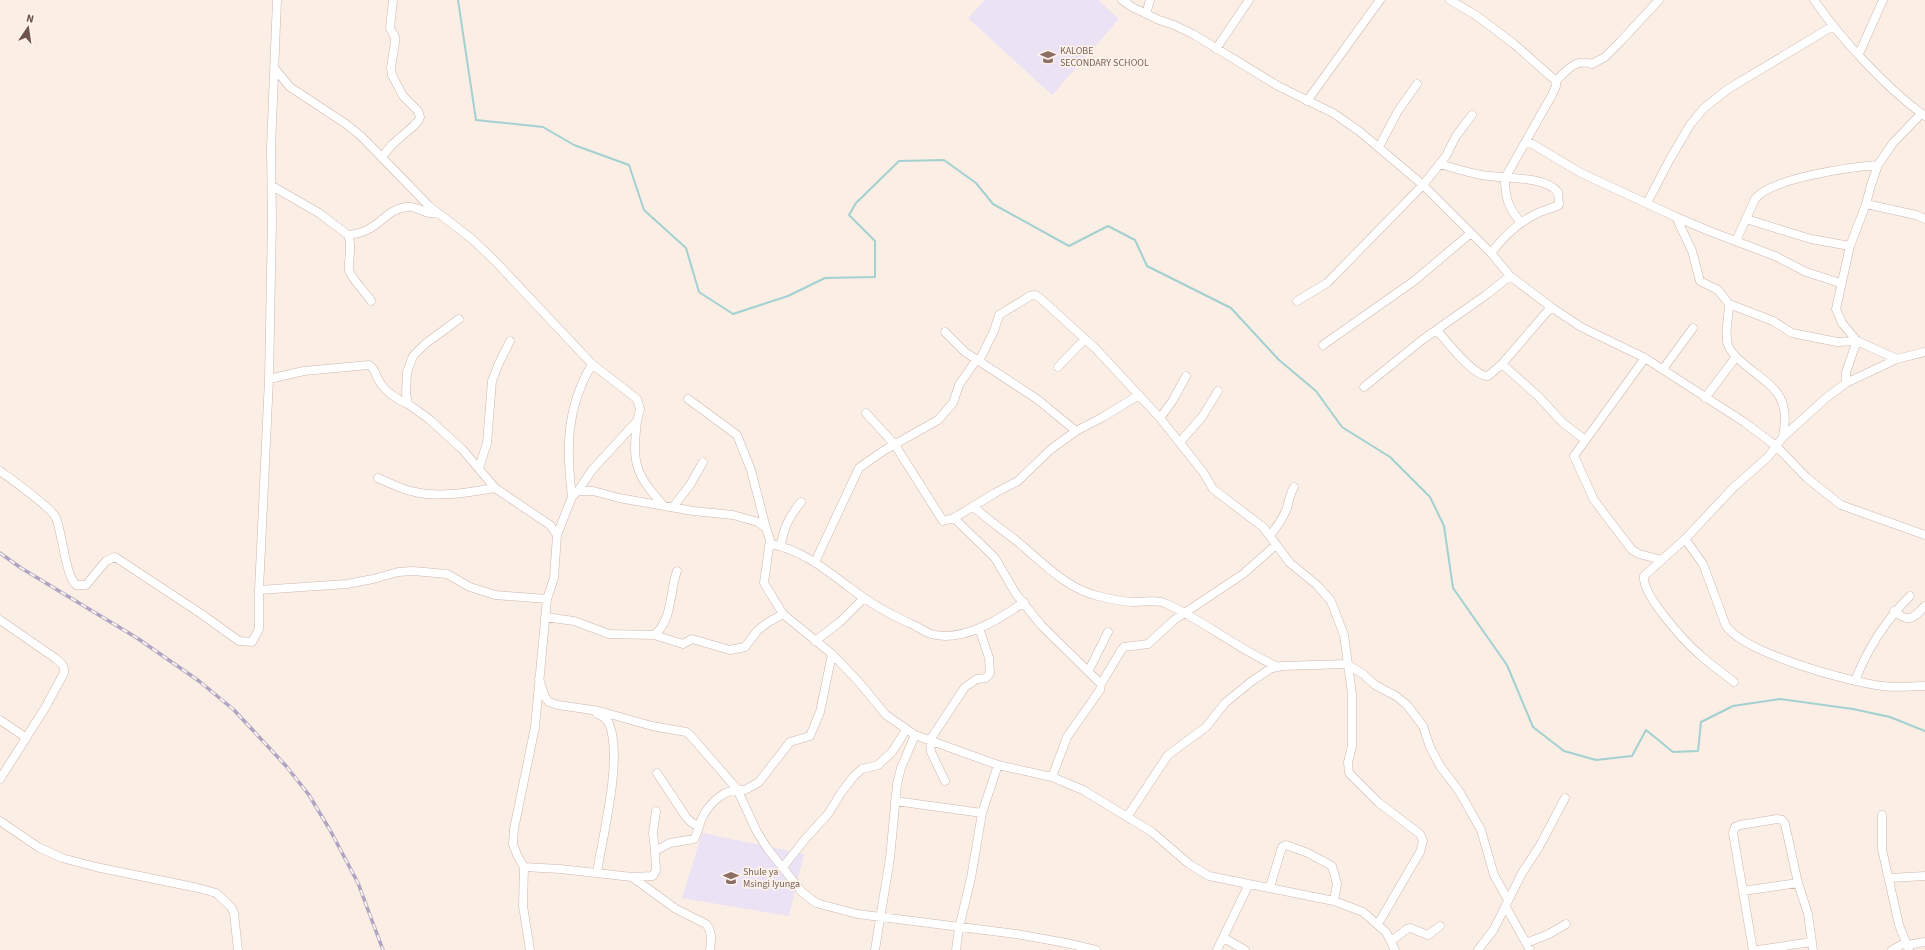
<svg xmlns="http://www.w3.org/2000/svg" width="1925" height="950" viewBox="0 0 1925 950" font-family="'Source Sans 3',sans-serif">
<rect width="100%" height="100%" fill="#faeee5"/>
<!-- education -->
<path fill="#ebe2f6" d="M 985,0 L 1098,0 L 1119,19 L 1052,95 L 968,18 Z
M 702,833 L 804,854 L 789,916 L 682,898 Z"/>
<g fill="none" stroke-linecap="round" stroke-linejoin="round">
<!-- stream -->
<path stroke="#a3d1d1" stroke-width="2" d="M 458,0 L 476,120 L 543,127 L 574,145 L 629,165 L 644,210 L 686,248 L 699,292 L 733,314 L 788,296 L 825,278 L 875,277 L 875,241 L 849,215 L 856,203 L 899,161 L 944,160 L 976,183 L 993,204 L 1069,246 L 1108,226 L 1135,240 L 1147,266 L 1231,308 L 1279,360 L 1316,391 L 1342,427 L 1390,457 L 1430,497 L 1444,526 L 1453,588 L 1507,665 L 1533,727 L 1564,751 L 1596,760 L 1632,756 L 1646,730 L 1673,752 L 1698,751 L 1701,722 L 1733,706 L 1780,699 L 1853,709 L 1890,717 L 1925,731"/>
<defs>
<path id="street" d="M 1122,0 L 1132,7 L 1159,20 L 1174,25 L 1193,34 L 1278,86 L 1333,113 L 1359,131 L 1423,185 L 1491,253 L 1510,276 L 1551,307 L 1581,327 L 1645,358 L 1744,422 L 1776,446 L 1807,478 L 1841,505 L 1925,535
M 1450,0 L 1477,16 L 1514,44 L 1556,81 L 1556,86 L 1552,95 L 1505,178 C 1505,196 1508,209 1521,222
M 1814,0 C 1841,39 1886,88 1925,116
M 1146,14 L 1150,0
M 1216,49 L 1249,0
M 1859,54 L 1883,0
M 275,69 L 290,87 L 346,124 L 361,136 L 429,206 L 472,239 L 495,261 L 592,364 L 637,399 L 640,409 L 637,421 L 592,470 L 578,491
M 1556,81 C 1567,70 1576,58 1592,64 L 1605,57 L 1620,42 L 1659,0
M 1307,101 L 1380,0
M 1527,141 L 1581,173 L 1676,217 L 1709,231 L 1775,256 L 1806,272 L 1840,283
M 1379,147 L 1398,111 L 1417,84
M 383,157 C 390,141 418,127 420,117 L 418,111 L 403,96 L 392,75 L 391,67 L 395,42 L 395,37 L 390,28 L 393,0
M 1440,164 C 1453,168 1467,172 1481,175 C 1503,179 1543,175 1558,192 L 1559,205 C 1552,208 1545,210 1538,213 C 1518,222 1504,236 1491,253
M 272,186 L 319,213 L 348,235 C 353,247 348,258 349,270 C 350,277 367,294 371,301
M 1647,203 L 1670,159 L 1690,125 L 1704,108 L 1728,89 L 1833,26
M 1866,204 L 1916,215 L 1925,219
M 1676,217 L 1692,251 L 1700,281 L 1718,290 L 1729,304 L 1773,321 L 1792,333 L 1837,342 L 1857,341 L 1897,359
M 1746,219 L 1811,239 L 1850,246
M 348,235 C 355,234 363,233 369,229 C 382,222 390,209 406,207 C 417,205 426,216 438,213
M 1736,241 L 1755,199 C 1771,178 1851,167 1878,165
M 1297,301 L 1327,283 L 1423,185 L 1446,156 L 1456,136 L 1472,115
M 1729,304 C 1729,317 1724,333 1728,345 C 1730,352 1738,359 1744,364 C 1773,388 1791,394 1783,437
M 459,319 L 425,344 L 413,356 L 407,372 L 406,394 L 408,404 L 429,419 L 463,450 L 495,488 L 550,525 L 557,535
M 1437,330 C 1447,342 1473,376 1488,376 L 1502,364 L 1551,307
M 945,332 L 965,352 L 1037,399 L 1076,431
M 1323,345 L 1414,281 L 1471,233
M 1645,358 L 1574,456 L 1594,500 L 1632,550 L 1639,554 L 1662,560
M 979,361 L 994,331 L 999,315 L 1030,296 L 1035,295 L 1040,298 L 1096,349 L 1160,418 L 1203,472 L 1213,489 L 1263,527 L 1290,563 L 1317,585 L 1331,601 L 1344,635 L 1352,694 L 1352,746 L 1348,762 L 1349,773 L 1379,803 L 1420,834 L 1423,841 L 1420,852 L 1378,924
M 1502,364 L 1538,396 L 1563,423 L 1584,439
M 1058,367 L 1085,339
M 1663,369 L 1693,328
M 269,379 L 304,371 L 369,365 C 375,368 376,376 379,381 C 385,391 397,400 408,404
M 1846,383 L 1846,372 L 1857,341 L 1842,323 L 1836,309 L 1850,246 L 1866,204 L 1871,185 L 1878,165 L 1893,143 L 1921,114
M 1364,387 L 1422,340 L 1486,295 L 1510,276
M 1705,398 L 1736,357
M 688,399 L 737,435 L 751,470 L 766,528
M 866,413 L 895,445 L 943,521 L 954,518 L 995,493 L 1018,481 L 1050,450 L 1076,431 L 1103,417 L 1139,395
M 1160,418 L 1173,400 L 1186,376
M 637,421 C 632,464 635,474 664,506
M 1180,442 L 1202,417 L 1218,391
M 479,468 L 487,443 L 492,381 L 499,363 L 510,341
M 0,471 C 11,479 52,508 56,518 C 63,536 65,574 76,585 L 86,585 L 106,561 L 115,557 L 200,613 L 239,641 L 252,642 L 259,629 L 259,590 L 347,584 L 373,579 L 398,572 L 413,571 L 447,574 L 470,587 L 495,595 L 547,599 L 554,578 L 557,535 L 572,497 L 578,491 L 593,491 L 619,498 L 693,511 L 733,515 L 758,522 L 766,528 L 770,540 L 764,583 L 783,614 L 832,654 L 858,681 L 886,715 L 915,735 L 998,765 L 1052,777 L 1083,790 L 1152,832 L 1189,864 L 1209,876 L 1334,901 L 1363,912 L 1386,932 L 1395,950
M 378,478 C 390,483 403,490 415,492 C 440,498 470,492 495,488
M 572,497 C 566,448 566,408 592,364
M 973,506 C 990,522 1009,534 1025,548 C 1047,567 1069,589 1098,596 C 1110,599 1122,602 1134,602 C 1146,602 1156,599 1167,604 C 1206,622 1239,650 1278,667
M 673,507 L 690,485 L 703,462
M 954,518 L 995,558 L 1016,594 L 1041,625 L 1101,684 L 1100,690 L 1067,737 L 1052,777
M 1270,535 C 1277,527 1283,518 1287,508 C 1289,500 1290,494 1294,487
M 1685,539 L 1703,564 L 1726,626 C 1745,653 1848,682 1882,686 C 1896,688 1911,686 1925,686
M 770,544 C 800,549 825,569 849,587 C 868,602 887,613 909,623 C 917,626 923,631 931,634 C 962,643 1000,619 1024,602
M 781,546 C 783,528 790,516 801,502
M 815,562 L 859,468 L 883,451 L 938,420 L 953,403 L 959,385 L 977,359
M 259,590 L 269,379 L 272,221 L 271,147 L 277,0
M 1894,611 C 1910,624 1913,618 1925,606
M 545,617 L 574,621 L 609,634 L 654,635 L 683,644 L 692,639 L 730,650 L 745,647 L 757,631 L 767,623 L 783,614
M 0,620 L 55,658 C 61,663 65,666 64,673 L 45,708 L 0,779
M 654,635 C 673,620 669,593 677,571
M 815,641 L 840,622 L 864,598
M 1089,670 L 1108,632
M 539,679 L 545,697 L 549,702 L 558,705 L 599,711 L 652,726 L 686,732 L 690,735 L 737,789 L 757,832 L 767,848 L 802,892 L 816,903 L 857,914 L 1016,934 L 1066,943 L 1096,950
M 1855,681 C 1868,647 1885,621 1910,596
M 1734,682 C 1723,673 1711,665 1700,655 C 1685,642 1641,594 1644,576 L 1685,539 L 1734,487 L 1768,457 L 1783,437 L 1826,398 L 1846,383 L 1897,359 L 1925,352
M 1101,684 L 1122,649 L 1124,647 L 1148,644 L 1174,620 L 1243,574 L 1276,545
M 0,720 L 25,737
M 657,773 L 686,817 L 692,823 L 699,826
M 945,781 L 931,752 L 930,740 L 965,687 L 977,679 L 986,678 L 990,673 L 989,658 L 979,628
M 895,801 L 982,813
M 1882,815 L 1882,849 L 1899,925 L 1909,950
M 1127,817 L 1168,755 L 1206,727 L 1225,703 L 1252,681 L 1270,669 L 1281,666 L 1347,664 L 1363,674 L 1375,685 L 1396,696 L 1407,705 L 1423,726 L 1430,747 L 1440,766 L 1459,791 L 1481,830 L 1494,875 L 1508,900
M 0,821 L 38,847 L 62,858 L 96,867 L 198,888 L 216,893 L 231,907 L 234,913 L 238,950
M 655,851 L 653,833 L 656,811
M 524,867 L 560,869 L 632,877 L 676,909 L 706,924 C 713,932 711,940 710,950
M 783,867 L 806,838 L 828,814 L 841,793 L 854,776 L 862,769 L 878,765 L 892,752 L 906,730
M 597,872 C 603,835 622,761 610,726 C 608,720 603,716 597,714
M 632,877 L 653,876 L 656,870 L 655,851 L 670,843 L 694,839 C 698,833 699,825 702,818 C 710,802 726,787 745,790 L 759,782 L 790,742 L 810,736 L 820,712 L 832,654
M 1890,878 L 1925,876
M 1270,887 L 1282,847 L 1286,845 L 1308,853 L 1332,866 L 1337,884 L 1334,901
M 1743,891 L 1798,883
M 1506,907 L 1530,950
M 1224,938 L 1245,950
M 1391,941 L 1407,929 L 1410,928 L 1428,935 L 1440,926
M 1526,943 L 1549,934 L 1566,924
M 1907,945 L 1925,942
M 530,950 L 523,906 L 524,867 L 517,855 L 513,844 L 514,829 L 535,727 L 547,599
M 875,950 L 890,858 L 897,784 L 901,768 L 915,735
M 956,950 L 959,928 L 971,878 L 982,813 L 998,765
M 1217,950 L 1249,884
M 1478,950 L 1494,929 L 1522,873 L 1539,847 L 1565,798
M 1753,950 L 1733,833 L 1735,827 L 1740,825 L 1777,819 L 1782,820 L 1785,824 L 1798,883 L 1808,914 L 1813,950
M 1758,950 L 1811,942
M 1892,950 L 1905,943"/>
</defs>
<!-- street casing -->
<use href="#street" stroke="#ccb7b0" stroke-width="9"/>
<!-- street -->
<use href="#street" stroke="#fff" stroke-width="8"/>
<defs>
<path id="rail" d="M 0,553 L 21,568 L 137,638 L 199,681 L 234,710 L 286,766 L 309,795 L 330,830 L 358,883 L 383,950"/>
</defs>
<!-- rail casing -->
<use href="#rail" stroke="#afa5c2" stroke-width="3.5"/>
<!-- rail -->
<use href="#rail" stroke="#fdf3eb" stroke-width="2" stroke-dasharray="6" stroke-linecap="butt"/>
</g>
<!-- icons -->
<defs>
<symbol id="school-bare" viewBox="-9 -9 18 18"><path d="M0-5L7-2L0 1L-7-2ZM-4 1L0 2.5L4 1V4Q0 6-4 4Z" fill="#8d6e63" stroke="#fdf3eb" stroke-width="2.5" paint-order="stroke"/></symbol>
</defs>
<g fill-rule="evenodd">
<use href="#school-bare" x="1037" y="46" width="22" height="22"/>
<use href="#school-bare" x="720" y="867" width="22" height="22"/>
</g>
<g text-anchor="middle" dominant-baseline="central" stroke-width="3.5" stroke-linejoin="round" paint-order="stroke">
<!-- education labels -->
<g font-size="10" fill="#785e54" stroke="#fdf3eb" text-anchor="start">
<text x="1060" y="51">KALOBE<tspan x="1060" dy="12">SECONDARY SCHOOL</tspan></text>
<text x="743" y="872">Shule ya<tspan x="743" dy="12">Msingi Iyunga</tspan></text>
</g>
</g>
<!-- north arrow -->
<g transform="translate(28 28) rotate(13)" stroke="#fdf3eb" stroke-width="3" paint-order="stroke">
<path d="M0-3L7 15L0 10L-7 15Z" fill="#6f534d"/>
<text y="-6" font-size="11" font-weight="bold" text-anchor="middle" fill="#6f534d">N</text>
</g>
</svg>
